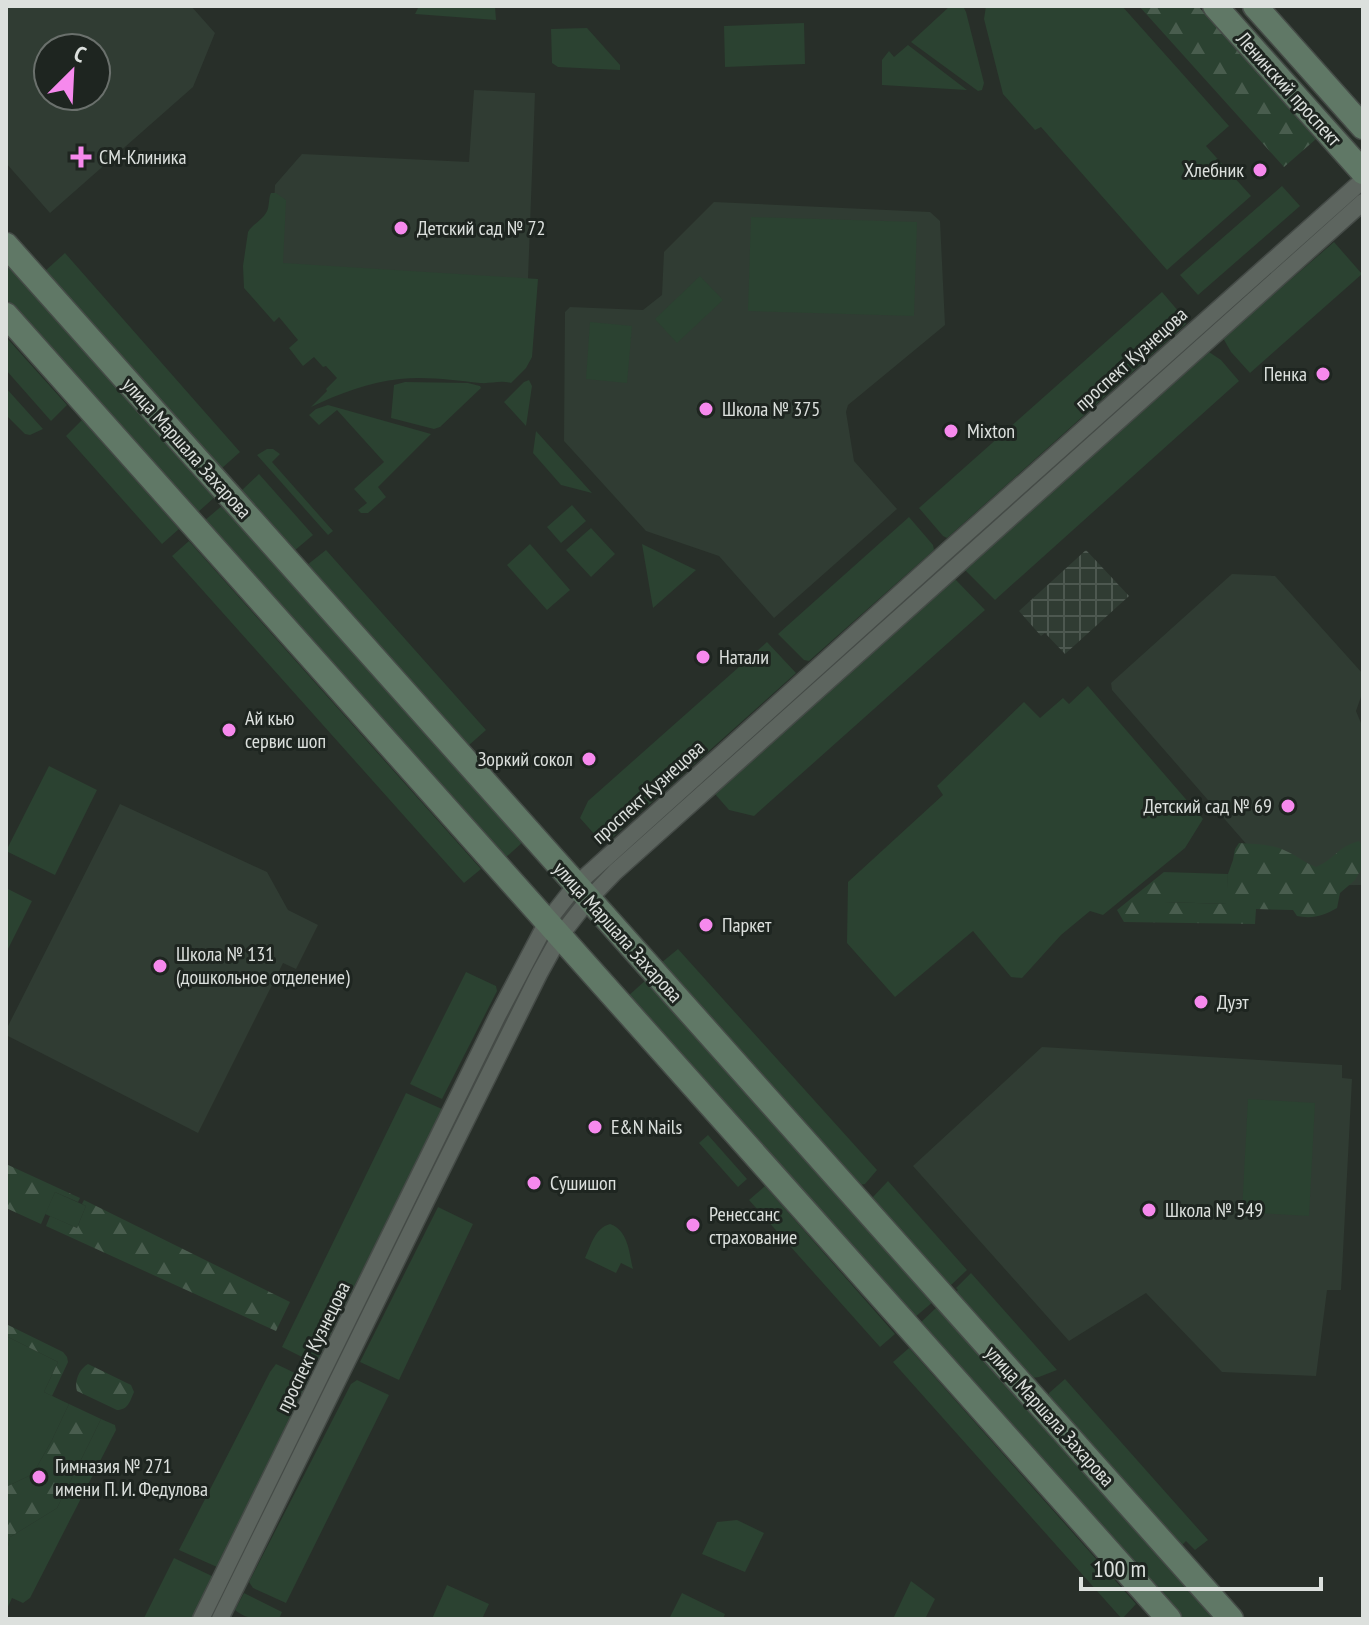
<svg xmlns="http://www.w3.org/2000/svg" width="1369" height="1625" viewBox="0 0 1369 1625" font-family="'PT Sans Narrow',sans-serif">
<defs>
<pattern id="industrial-grid" width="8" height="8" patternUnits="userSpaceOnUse" patternTransform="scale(2)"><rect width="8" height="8" fill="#303c33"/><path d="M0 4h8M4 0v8" fill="none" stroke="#4d5850"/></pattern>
<pattern id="forest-firs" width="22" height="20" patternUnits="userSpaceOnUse" patternTransform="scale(2)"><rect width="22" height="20" fill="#2b4231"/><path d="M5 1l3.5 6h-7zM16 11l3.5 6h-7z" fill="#495d4e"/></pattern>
</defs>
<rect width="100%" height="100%" fill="#282f29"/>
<!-- built -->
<path fill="#303c33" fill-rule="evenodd" d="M 6,6 L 191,6 L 215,33 L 193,87 L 50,213 L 6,163 ZM 48,48 L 96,48 L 96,96 L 48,96 Z
M 474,90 L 535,93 L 525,358 L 269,298 L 275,185 L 302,154 L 469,162 Z
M 714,202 L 930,212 L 940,221 L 945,325 L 859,396 L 848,405 L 846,412 L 854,461 L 897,509 L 774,618 L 719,556 L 646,531 L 564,441 L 565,312 L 570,307 L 643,310 L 662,295 L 664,252 Z
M 1232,574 L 1275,576 L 1363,674 L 1363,691 L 1356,711 L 1363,728 L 1363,885 L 1283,886 L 1112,690 L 1111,683 Z
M 120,804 L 267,872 L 288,910 L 318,925 L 296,969 L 283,963 L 198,1133 L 6,1035 L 6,1030 Z
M 1042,1047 L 1342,1065 L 1342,1078 L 1352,1079 L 1341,1290 L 1327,1290 L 1316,1376 L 1222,1372 L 1146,1293 L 1069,1341 L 913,1166 Z"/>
<!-- industrial -->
<path fill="url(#industrial-grid)" d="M 1086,550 L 1129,596 L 1065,654 L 1045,633 L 1041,636 L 1019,611 Z"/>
<!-- green -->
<path fill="#2b4231" d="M 419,6 L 495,6 L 496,20 L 415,14 Z
M 950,6 L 963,6 L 966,12 L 984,83 L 982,90 L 978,91 L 911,42 Z
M 986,6 L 1122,6 L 1229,126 L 1206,146 L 1251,196 L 1167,270 L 1041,127 L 1035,130 L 1003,94 L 984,19 Z
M 804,23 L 805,64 L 725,67 L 724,26 Z
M 587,28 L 620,65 L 620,70 L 558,67 L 552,63 L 551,29 Z
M 908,45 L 967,90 L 882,85 L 882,60 L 889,51 L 894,57 Z
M 1282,186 L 1300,206 L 1198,295 L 1180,275 Z
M 271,193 L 276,193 L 286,200 L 283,263 L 538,279 L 532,357 L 526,368 L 511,383 C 500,380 491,384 480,383 C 454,380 426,376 400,379 C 370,382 338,394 311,407 L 327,391 L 326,389 L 337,378 L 326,366 L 323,367 L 314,357 L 303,366 L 289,348 L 298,340 L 279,317 L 274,322 L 244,288 L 243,266 L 248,232 C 252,225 262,220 266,213 C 270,207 268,199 271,193 Z
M 751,217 L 917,222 L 914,316 L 748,311 Z
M 1334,242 L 1362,274 L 1250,373 L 1231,352 L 1223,338 Z
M 65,253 L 240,452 L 221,469 L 45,271 Z
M 6,261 L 216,496 L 197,513 L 6,299 Z
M 700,276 L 723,300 L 677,343 L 655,319 Z
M 1162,292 L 1185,319 L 1186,324 L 947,538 L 943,536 L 919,508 Z
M 590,322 L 632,326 L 627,383 L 586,379 Z
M 6,337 L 67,405 L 51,421 L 6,370 Z
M 1209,352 L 1221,360 L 1239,381 L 995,600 L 965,570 Z
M 529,380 L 532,386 L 526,426 L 504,402 L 524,382 Z
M 405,382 L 468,383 L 480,386 L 481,388 L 440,427 L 434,429 L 391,418 L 394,385 Z
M 6,388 L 43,429 L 30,435 L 25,434 L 6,415 Z
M 328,405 L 431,434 L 378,487 L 386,497 L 368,513 L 361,513 L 358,510 L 367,503 L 354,489 L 384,462 L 337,410 L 319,425 L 309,415 L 316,409 Z
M 82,420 L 179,529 L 162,544 L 66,436 Z
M 536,431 L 592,493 L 561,485 L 533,453 Z
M 267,449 L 273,449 L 280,454 L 272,462 L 333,531 L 328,535 L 257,455 Z
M 259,474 L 313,535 L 294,551 L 241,491 Z
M 224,504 L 524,841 L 504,859 L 204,521 Z
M 572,505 L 586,521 L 561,543 L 547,527 Z
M 909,517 L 933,545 L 934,550 L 809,661 L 804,660 L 778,634 Z
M 591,528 L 615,554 L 591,577 L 566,550 Z
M 189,541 L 481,869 L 464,883 L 172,556 Z
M 530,544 L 570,590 L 547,610 L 507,565 Z
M 642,544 L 696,570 L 653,608 Z
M 326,550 L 486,730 L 468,746 L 307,565 Z
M 955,579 L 985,610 L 754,816 L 729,810 L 715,794 Z
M 767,642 L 796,673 L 604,845 L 580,818 L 588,801 Z
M 1088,686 L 1203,819 L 1185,848 L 1103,915 L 1090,911 L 1061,935 L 1022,978 L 1011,977 L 973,931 L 895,997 L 847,943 L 848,882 L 943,795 L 937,786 L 1024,702 L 1040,718 L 1063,698 L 1069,704 Z
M 49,766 L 97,790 L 55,875 L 6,851 Z
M 1164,872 L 1228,874 L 1227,904 L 1163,902 Z
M 6,888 L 32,901 L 6,953 Z
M 678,949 L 877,1170 L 865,1184 L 860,1185 L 661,963 Z
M 466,972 L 496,986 L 497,991 L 442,1099 L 410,1084 Z
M 647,979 L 934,1301 L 914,1318 L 627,997 Z
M 406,1093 L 442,1109 L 316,1364 L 282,1347 Z
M 1248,1099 L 1315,1103 L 1309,1216 L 1242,1212 Z
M 708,1135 L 747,1179 L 738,1187 L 699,1143 Z
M 888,1181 L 967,1270 L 950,1286 L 873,1200 L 873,1197 Z
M 765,1186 L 895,1334 L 880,1347 L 749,1200 Z
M 55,1192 L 86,1206 L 77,1228 L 45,1214 Z
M 438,1207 L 473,1224 L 399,1380 L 360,1362 Z
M 610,1224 C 628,1230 629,1252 633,1269 L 621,1263 L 616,1273 L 585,1258 C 591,1245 595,1228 610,1224 Z
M 971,1273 L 1057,1370 L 1039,1377 L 1032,1378 L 955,1292 L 958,1290 L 956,1288 Z
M 938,1306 L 1217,1619 L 1182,1619 L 919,1324 Z
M 6,1336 L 58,1362 L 44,1392 L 69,1404 L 52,1440 L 33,1474 L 6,1487 Z
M 909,1348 L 1136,1604 L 1122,1619 L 893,1362 Z
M 276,1364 L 310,1380 L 217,1567 L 179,1550 L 270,1372 Z
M 1065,1379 L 1208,1540 L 1195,1550 L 1186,1541 L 1181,1546 L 1049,1397 L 1049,1393 Z
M 357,1380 L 389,1395 L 286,1603 L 253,1588 L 249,1582 L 351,1384 Z
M 101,1419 L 115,1425 L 116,1430 L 30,1598 L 23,1603 L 12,1598 L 6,1611 L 6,1555 L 10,1537 L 57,1508 Z
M 737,1520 L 764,1533 L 745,1572 L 702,1554 L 717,1522 Z
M 174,1558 L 214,1577 L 193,1619 L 146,1619 L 144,1618 Z
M 911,1581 L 935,1599 L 925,1619 L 893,1619 Z
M 447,1585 L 489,1604 L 482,1619 L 432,1619 Z
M 244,1593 L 282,1612 L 279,1619 C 262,1619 248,1621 235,1610 Z
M 682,1593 L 725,1614 L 723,1619 L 669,1619 Z"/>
<!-- forest -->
<path fill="url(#forest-firs)" d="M 1139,6 L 1198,6 L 1316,139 L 1284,167 Z
M 1359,841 L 1363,848 L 1362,868 L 1355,880 L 1340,893 L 1337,908 C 1323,916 1313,919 1297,916 L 1293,910 L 1256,909 L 1255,924 L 1124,922 L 1117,910 L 1164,872 L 1164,902 L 1226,904 L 1228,874 L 1233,860 L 1235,849 L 1239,843 C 1254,844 1272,844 1286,851 C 1296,855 1305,863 1316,867 C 1334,860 1337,847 1359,841 Z
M 6,1164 L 80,1198 L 78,1202 L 55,1192 L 41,1224 L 6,1208 Z
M 84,1200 L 290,1302 L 276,1331 L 46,1226 L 50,1216 L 77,1228 L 86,1206 L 82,1204 Z
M 6,1324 L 63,1352 L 67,1357 L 68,1362 L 52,1396 L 44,1392 L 58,1362 L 6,1336 Z
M 88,1364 L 131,1385 L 134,1392 C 130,1401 128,1410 117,1410 L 77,1391 C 74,1382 79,1369 88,1364 Z
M 69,1404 L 101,1419 L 57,1508 L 10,1537 L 6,1555 L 6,1487 L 33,1474 L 52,1440 Z"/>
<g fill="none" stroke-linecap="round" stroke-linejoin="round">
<defs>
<path id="street" d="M 201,1619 L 498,1015 L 547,922 L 576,885 L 948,550 L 1363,180
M 220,1619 L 427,1199 L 539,974 L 560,936 L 589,899 L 615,872 L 1363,202"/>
<path id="secondary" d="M 1215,6 L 1363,172
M 1255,6 L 1363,127
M 6,245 L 1231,1619
M 6,315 L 1169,1619"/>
</defs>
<!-- street casing -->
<use href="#street" stroke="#454b47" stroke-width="19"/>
<!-- secondary casing -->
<use href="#secondary" stroke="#454b47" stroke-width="27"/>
<!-- street -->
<use href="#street" stroke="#5d655f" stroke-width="16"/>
<!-- secondary -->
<use href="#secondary" stroke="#607866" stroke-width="24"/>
</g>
<!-- markers -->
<g fill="#f689ed" stroke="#1e2520" stroke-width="3">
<path d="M77 145h8v8h8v8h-8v8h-8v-8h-8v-8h8z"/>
<circle cx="1260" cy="170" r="8"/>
<circle cx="401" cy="228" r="8"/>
<circle cx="1323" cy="374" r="8"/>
<circle cx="706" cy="409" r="8"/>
<circle cx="951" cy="431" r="8"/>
<circle cx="703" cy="657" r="8"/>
<circle cx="229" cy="730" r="8"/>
<circle cx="589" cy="759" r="8"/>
<circle cx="1288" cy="806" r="8"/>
<circle cx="706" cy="925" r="8"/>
<circle cx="160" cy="966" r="8"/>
<circle cx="1201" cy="1002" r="8"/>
<circle cx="595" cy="1127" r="8"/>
<circle cx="534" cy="1183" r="8"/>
<circle cx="1149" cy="1210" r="8"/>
<circle cx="693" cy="1225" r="8"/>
<circle cx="39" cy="1477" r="8"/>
</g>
<g text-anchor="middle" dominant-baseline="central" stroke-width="6" stroke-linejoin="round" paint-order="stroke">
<!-- street labels -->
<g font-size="20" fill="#dce0dd" stroke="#1e2520">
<text transform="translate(1289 89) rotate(48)">Ленинский проспект</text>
<text transform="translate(1131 359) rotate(-42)">проспект Кузнецова</text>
<text transform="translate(187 448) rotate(48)">улица Маршала Захарова</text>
<text transform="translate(648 792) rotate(-42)">проспект Кузнецова</text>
<text transform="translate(618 932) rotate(48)">улица Маршала Захарова</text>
<text transform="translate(313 1347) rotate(-64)">проспект Кузнецова</text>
<text transform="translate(1050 1416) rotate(48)">улица Маршала Захарова</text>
</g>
<!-- poi labels -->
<g font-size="20" fill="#dce0dd" stroke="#1e2520" text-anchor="start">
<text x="99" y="157">СМ-Клиника</text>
<text x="1244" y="170" text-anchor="end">Хлебник</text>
<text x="417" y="228">Детский сад № 72</text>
<text x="1307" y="374" text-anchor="end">Пенка</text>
<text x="722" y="409">Школа № 375</text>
<text x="967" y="431">Mixton</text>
<text x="719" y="657">Натали</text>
<text x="245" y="718">Ай кью<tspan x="245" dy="23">сервис шоп</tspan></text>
<text x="573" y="759" text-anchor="end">Зоркий сокол</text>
<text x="1272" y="806" text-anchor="end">Детский сад № 69</text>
<text x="722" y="925">Паркет</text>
<text x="176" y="954">Школа № 131<tspan x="176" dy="23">(дошкольное отделение)</tspan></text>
<text x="1217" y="1002">Дуэт</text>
<text x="611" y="1127">E&amp;N Nails</text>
<text x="550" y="1183">Сушишоп</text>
<text x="1165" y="1210">Школа № 549</text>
<text x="709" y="1214">Ренессанс<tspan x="709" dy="23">страхование</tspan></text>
<text x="55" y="1466">Гимназия № 271<tspan x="55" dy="23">имени П. И. Федулова</tspan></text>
</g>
</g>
<!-- border -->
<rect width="1369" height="1625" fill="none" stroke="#dce0dd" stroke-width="16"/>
<!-- north arrow -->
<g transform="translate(72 72) rotate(24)"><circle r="38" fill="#1e2520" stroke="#6a706c" stroke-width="2"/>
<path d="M0-6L14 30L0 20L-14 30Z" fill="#f689ed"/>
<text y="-12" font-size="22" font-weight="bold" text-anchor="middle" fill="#dce0dd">С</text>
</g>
<!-- scale -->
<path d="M1081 1577v12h240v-12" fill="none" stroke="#dce0dd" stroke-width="4"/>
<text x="1093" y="1577" font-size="24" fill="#dce0dd" stroke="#1e2520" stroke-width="6" paint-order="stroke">100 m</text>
</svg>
